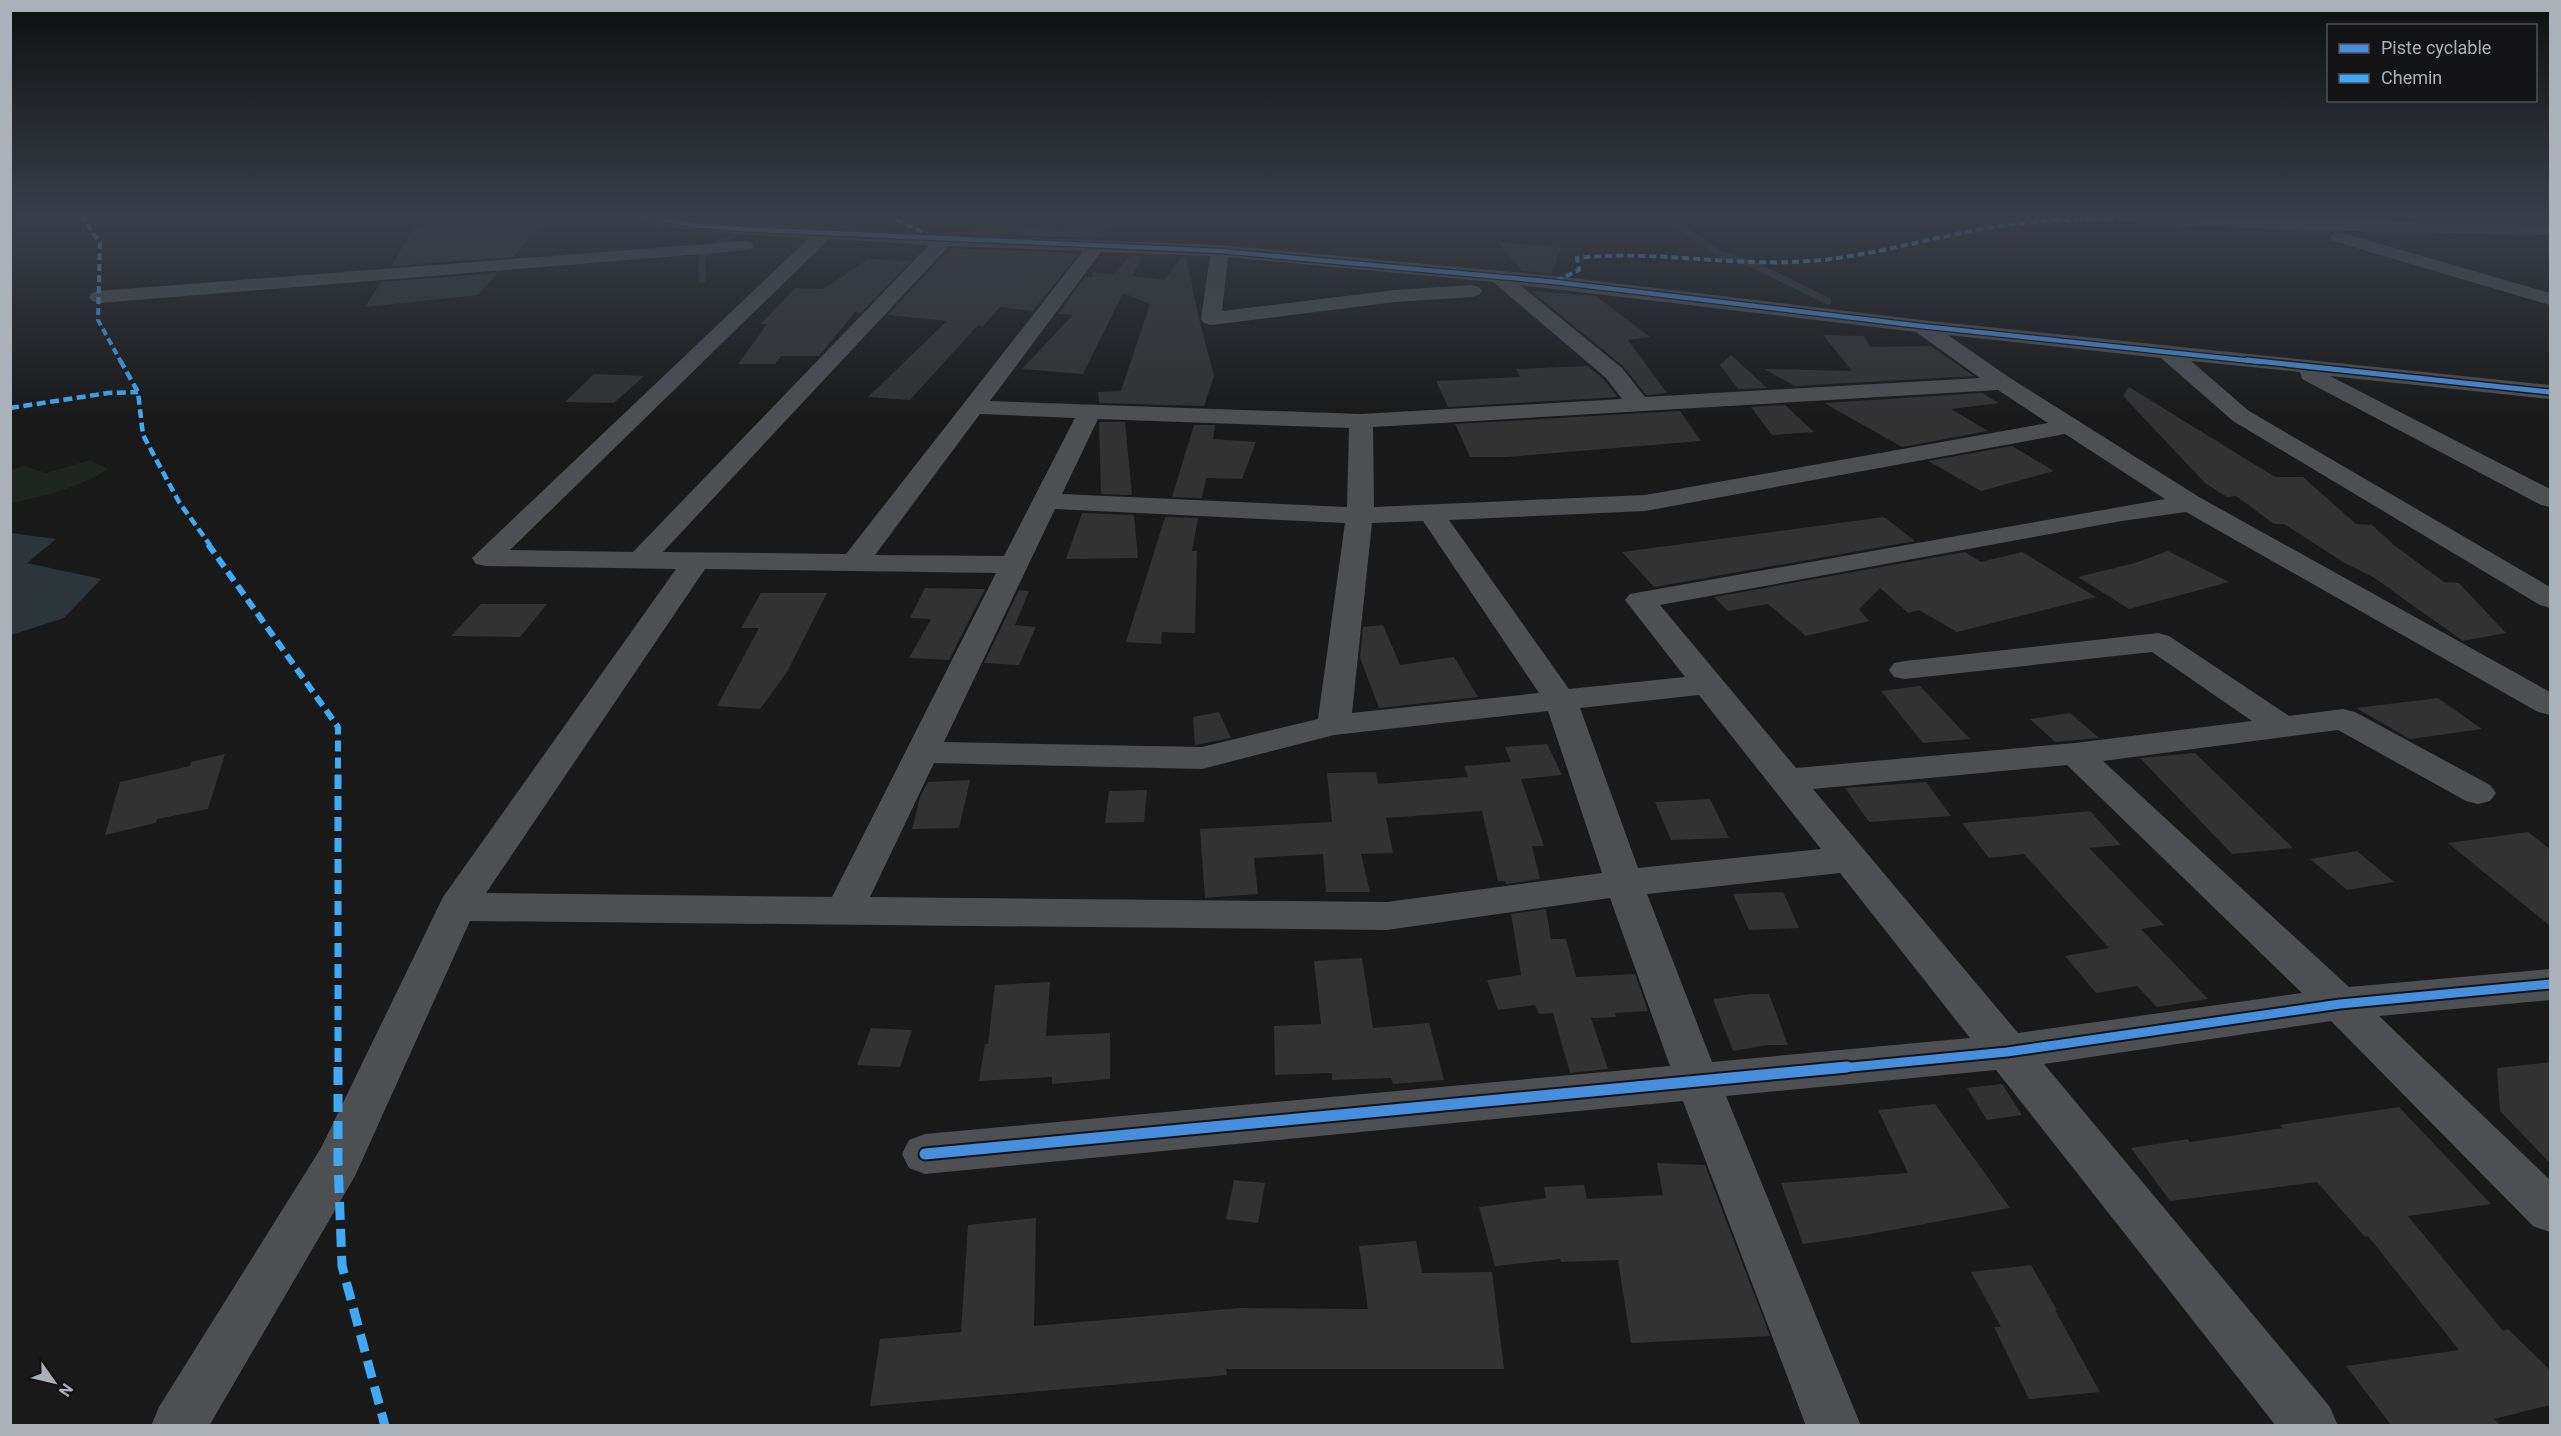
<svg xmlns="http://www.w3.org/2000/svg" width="2561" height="1436" viewBox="0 0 2561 1436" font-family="Roboto,sans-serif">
<rect width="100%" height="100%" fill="#191919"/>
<!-- green -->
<path fill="#1f261f" d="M 90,460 L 108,469 C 80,487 43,497 11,503 L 11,470 L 24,466 L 46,473 Z"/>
<!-- water -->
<path fill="#2c363a" d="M 11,533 L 56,539 L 27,563 L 101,579 L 64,618 L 11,635 Z"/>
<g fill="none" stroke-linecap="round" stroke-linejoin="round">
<!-- stream -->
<path stroke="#2c363a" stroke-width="7" d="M 681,215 L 751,220 L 743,229 L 702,256 L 702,279
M 1662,215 L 1720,254 L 1752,264 L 1828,301"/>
</g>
<!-- building -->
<path fill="#323233" d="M 997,215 L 1010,215 L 1008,225 L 1056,231 L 1075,215 L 1117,215 L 1101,238 L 969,234 Z
M 547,217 L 513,257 L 391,266 L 415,228 Z
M 1498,242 L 1561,247 L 1552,273 L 1522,271 Z
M 950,248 L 1079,253 L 1033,311 L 1000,307 L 983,326 L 978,325 L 910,400 L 868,397 L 947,321 L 887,315 Z
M 1131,255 L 1142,256 L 1132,276 L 1164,280 L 1182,257 L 1186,257 L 1199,319 L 1214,376 L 1204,406 L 1099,403 L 1098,392 L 1121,391 L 1150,304 L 1123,293 L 1083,374 L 1022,369 L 1073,315 L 1058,314 L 1085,277 L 1092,277 L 1093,272 L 1113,274 Z
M 869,259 L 911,261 L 861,313 L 855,312 L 819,356 L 781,356 L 775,364 L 738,364 L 767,324 L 761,324 L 795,288 L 823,289 Z
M 498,273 L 478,295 L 365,307 L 381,282 Z
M 1531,291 L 1596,296 L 1650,337 L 1628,340 L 1667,393 L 1646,395 L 1623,366 Z
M 1823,335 L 1864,336 L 1871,347 L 1931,346 L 1974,376 L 1795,386 L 1764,369 L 1852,371 Z
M 1731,355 L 1767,388 L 1738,389 L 1720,365 Z
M 1588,366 L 1604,380 L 1618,397 L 1448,407 L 1436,381 L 1520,377 L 1516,369 Z
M 594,374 L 644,376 L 614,403 L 565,402 Z
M 2129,387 L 2275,477 L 2303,477 L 2356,524 L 2372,525 L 2394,545 L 2444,582 L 2459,583 L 2506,633 L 2463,641 L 2373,577 L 2343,562 L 2284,524 L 2274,524 L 2236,496 L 2227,497 L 2205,483 L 2123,396 Z
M 1982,393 L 1999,403 L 1951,409 L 1988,431 L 1902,447 L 1824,403 Z
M 1785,405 L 1814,432 L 1772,435 L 1751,407 Z
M 1680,411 L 1701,441 L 1507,457 L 1470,457 L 1455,424 Z
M 1099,422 L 1125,422 L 1132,495 L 1101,494 Z
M 1194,425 L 1215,425 L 1213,439 L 1256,442 L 1242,479 L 1206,478 L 1202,498 L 1172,497 Z
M 2012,446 L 2054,471 L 1981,491 L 1928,461 Z
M 1082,513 L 1134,515 L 1138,558 L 1066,559 Z
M 1165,517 L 1198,518 L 1192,551 L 1197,551 L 1195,633 L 1162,632 L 1161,644 L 1126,642 Z
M 1884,517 L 1915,541 L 1654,587 L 1622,552 Z
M 2168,551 L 2229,582 L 2129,609 L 2078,577 L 2135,563 Z
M 1965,552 L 1981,562 L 2022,552 L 2096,597 L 1957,632 L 1919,610 L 1908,613 L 1880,588 L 1859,609 L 1869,621 L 1806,636 L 1768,604 L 1728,611 L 1714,597 Z
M 925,588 L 985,589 L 949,660 L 909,658 L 931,619 L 910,618 Z
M 1019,590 L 1029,591 L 1015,625 L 1036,627 L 1019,665 L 984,663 Z
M 761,593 L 827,593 L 787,672 L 760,709 L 717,706 L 759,628 L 741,628 Z
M 481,604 L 547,604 L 520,637 L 451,636 Z
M 1383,625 L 1400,665 L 1454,657 L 1478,697 L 1379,708 L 1360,658 L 1363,627 Z
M 1920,686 L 1970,739 L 1923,743 L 1881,691 Z
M 2438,698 L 2482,729 L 2410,739 L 2356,708 Z
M 1219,712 L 1231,738 L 1195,745 L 1193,717 Z
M 2070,713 L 2099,738 L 2055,742 L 2030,719 Z
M 1547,744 L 1562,775 L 1521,779 L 1544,846 L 1532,846 L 1540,879 L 1506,884 L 1505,881 L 1498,881 L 1482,811 L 1386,818 L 1393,853 L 1361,854 L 1370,892 L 1326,892 L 1323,854 L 1254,858 L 1258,894 L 1205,898 L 1200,829 L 1332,822 L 1327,773 L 1376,772 L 1378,784 L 1468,777 L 1464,766 L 1511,762 L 1505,747 Z
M 2195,753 L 2293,848 L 2232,854 L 2140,758 Z
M 225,754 L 208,809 L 157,819 L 156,823 L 105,835 L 120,782 L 190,766 L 191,762 Z
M 970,780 L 959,828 L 912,829 L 920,797 L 928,782 Z
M 1926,782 L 1951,816 L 1869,822 L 1845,788 Z
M 1147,790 L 1144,822 L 1105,823 L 1109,791 Z
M 1710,799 L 1729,838 L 1671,840 L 1655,802 Z
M 2090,811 L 2121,845 L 2089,848 L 2164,925 L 2141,929 L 2208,999 L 2157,1007 L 2137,986 L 2096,993 L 2065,956 L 2109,948 L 2024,854 L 1989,858 L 1962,823 Z
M 2528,832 L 2550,849 L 2550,926 L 2448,843 Z
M 2357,851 L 2394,882 L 2347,890 L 2310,859 Z
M 1783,892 L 1799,928 L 1749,930 L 1733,894 Z
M 1546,909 L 1551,939 L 1566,939 L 1576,977 L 1635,974 L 1648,1011 L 1615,1013 L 1616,1017 L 1591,1018 L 1608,1069 L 1570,1073 L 1553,1013 L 1539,1014 L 1535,1005 L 1498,1010 L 1487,980 L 1521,975 L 1511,914 Z
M 1362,958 L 1373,1028 L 1429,1023 L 1444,1080 L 1393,1084 L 1391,1078 L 1332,1080 L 1332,1073 L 1275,1075 L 1274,1026 L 1321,1024 L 1314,961 Z
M 1050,982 L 1046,1036 L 1110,1033 L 1110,1079 L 1052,1084 L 1052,1077 L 979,1081 L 985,1044 L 988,1044 L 995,985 Z
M 1751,994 L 1769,994 L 1788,1045 L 1767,1045 L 1733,1051 L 1713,999 Z
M 871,1028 L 912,1030 L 900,1067 L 857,1065 Z
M 2550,1062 L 2550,1163 L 2500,1111 L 2497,1068 Z
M 2002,1084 L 2022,1115 L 1987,1120 L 1967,1088 Z
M 1935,1104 L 2010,1208 L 1865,1235 L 1803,1244 L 1781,1183 L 1908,1173 L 1878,1110 Z
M 2399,1107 L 2491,1204 L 2408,1216 L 2503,1331 L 2508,1329 L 2550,1370 L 2550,1405 L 2494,1419 L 2500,1425 L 2391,1425 L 2346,1366 L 2459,1350 L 2368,1236 L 2365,1237 L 2317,1182 L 2170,1201 L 2131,1148 L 2188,1139 L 2190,1142 L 2283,1128 L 2280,1125 Z
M 1657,1163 L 1705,1165 L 1770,1336 L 1631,1343 L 1618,1260 L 1561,1262 L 1560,1259 L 1495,1266 L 1479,1207 L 1546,1198 L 1544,1187 L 1584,1185 L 1587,1199 L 1663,1195 Z
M 1234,1180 L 1265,1183 L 1258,1223 L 1226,1219 Z
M 1036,1218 L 1034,1326 L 1240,1308 L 1368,1309 L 1359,1246 L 1416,1241 L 1422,1273 L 1492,1272 L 1504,1369 L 1226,1369 L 1227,1375 L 870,1406 L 880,1339 L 961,1332 L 968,1225 Z
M 2031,1265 L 2057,1310 L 2055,1310 L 2100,1392 L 2029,1399 L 1994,1327 L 2001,1327 L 1971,1272 Z"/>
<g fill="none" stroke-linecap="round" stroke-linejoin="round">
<!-- minor -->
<path fill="#4d4f52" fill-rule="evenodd" d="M 630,215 L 669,215 L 743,224 L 944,235 L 1220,245 L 1555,276 L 1921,320 L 2550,385 L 2550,399 L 2330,376 L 2550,489 L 2550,507 L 2541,505 L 2302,379 L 2300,372 L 2191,361 L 2249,411 L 2550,587 L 2550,608 L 2540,605 L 2233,421 L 2161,358 L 1948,335 L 2010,378 L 2199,497 L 2550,692 L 2550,715 L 2538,712 L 2186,512 L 2122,521 L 1660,605 L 1796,768 L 2075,743 L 2252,721 L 2152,652 L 1905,679 L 1894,677 L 1889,670 L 1894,663 L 1905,661 L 2158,633 L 2169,636 L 2289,716 L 2343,709 L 2355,712 L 2490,785 L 2496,793 L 2490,801 L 2478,804 L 2466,801 L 2338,730 L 2103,761 L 2349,987 L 2550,969 L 2550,1000 L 2379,1016 L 2550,1180 L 2550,1232 L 2533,1226 L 2331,1021 L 2044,1064 L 2330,1407 L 2338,1426 L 2276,1426 L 1996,1070 L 1726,1096 L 1861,1426 L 1806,1426 L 1683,1101 L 925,1174 L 909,1168 L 902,1154 L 909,1140 L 925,1134 L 1670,1066 L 1610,898 L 1387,930 L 470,921 L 355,1176 L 209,1426 L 151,1426 L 159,1407 L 321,1148 L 443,897 L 676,569 L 486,566 L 476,564 L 472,558 L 809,238 C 782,236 643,231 630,215 ZM 829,239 L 929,245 L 633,552 L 510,550 ZM 949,246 L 1083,251 L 846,554 L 663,552 ZM 1101,252 L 1210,256 L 1201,319 L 1204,323 L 1211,325 L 1395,302 L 1472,297 L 1479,295 L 1482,291 L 1479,287 L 1472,285 L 1395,290 L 1222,311 L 1228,257 L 1493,282 L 1606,378 L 1622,399 L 1361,414 L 990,401 ZM 1520,285 L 1916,332 L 1980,378 L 1645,397 L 1622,368 ZM 1998,390 L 2048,423 L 1645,495 L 1374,507 L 1373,427 ZM 980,414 L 1075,418 L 1004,556 L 875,555 ZM 1098,419 L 1349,428 L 1347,507 L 1062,494 ZM 2065,434 L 2165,499 L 1630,594 L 1625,600 L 1685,677 L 1569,689 L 1449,520 L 1645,511 ZM 1055,509 L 1345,523 L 1318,719 L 1202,747 L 944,742 ZM 1423,521 L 1539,693 L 1352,713 L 1372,523 ZM 705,569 L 996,573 L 832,897 L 486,893 ZM 1699,695 L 1821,849 L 1638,868 L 1580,708 ZM 1548,711 L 1602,873 L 1387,902 L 870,897 L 934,763 L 1202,769 L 1334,735 ZM 2067,765 L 2302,993 L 2018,1033 L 1813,789 ZM 1840,873 L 1970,1038 L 1712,1062 L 1647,894 Z
M 2126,215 L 2550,225 L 2550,235 L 2299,230 L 2133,223 L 2127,222 L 2124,218 Z
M 2339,232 L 2550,293 L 2550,305 L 2333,241 L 2330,237 L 2333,233 Z
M 745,241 L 751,242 L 754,246 L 751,250 L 99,303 L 92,301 L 89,297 L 92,293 L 99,291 Z"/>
<!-- quiet-far4 -->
<path stroke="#3fa9f5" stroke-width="4" stroke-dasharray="7 4" stroke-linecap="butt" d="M 81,215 L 100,243 L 98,320 L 121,362
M 886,215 L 927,234
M 1556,281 L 1579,270 L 1577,258 C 1659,249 1740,269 1822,260 C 1884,253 1944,234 2006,225 C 2047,219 2091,220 2133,218 L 2138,215"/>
<!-- quiet-far3 -->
<path stroke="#3fa9f5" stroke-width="4.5" stroke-dasharray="9 4.5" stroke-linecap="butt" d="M 120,360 L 138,392 L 143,435 L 179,502 L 210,545
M 10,408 L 108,393 L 138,392"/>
<!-- quiet-far2 -->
<path stroke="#3fa9f5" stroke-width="6" stroke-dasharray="11 6" stroke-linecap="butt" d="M 208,544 L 338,727 L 338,777"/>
<!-- quiet-far1 -->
<path stroke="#3fa9f5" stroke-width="7" stroke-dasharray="14 7" stroke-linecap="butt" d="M 338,775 L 338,1069"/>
<!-- quiet -->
<path stroke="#3fa9f5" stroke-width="9" stroke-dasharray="18 9" stroke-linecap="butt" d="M 338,1067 L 338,1162 L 342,1266 L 385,1426"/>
<defs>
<path id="cycleway-far3" d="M 638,215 L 693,225 L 743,229 L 1220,251 L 1555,282 L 1921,326 L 2261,362"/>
<path id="cycleway-far2" d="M 2247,360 L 2550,392"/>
<path id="cycleway-far1" d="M 1831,1069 L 2007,1052 L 2340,1004 L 2550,984"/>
<path id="cycleway" d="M 925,1154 L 1847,1067"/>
</defs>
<!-- cycleway-far3 casing -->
<use href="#cycleway-far3" stroke="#131315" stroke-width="7"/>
<!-- cycleway-far2 casing -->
<use href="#cycleway-far2" stroke="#131315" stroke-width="8"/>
<!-- cycleway-far1 casing -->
<use href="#cycleway-far1" stroke="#131315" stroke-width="13"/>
<!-- cycleway casing -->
<use href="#cycleway" stroke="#131315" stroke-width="15"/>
<!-- cycleway-far3 -->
<use href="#cycleway-far3" stroke="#468fdf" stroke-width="4.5"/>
<!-- cycleway-far2 -->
<use href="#cycleway-far2" stroke="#468fdf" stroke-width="5"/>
<!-- cycleway-far1 -->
<use href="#cycleway-far1" stroke="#468fdf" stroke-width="9"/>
<!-- cycleway -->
<use href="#cycleway" stroke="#468fdf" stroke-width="11"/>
</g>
<!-- sky -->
<linearGradient id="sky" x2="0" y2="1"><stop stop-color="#0e0e0e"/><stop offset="0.52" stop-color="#383e49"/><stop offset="1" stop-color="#383e49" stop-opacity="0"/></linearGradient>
<rect width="2561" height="416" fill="url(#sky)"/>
<!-- border -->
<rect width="2561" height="1436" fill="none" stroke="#aab1b9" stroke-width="24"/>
<!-- legend -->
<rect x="2327" y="24" width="210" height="78" fill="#131315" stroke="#4f5257" stroke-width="1.5"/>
<rect x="2339" y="44" width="30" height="9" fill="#468fdf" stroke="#4f5257" stroke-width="1.5"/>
<text x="2381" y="54" font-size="18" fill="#aab1b9">Piste cyclable</text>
<rect x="2339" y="74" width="30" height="9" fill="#3fa9f5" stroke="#4f5257" stroke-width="1.5"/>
<text x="2381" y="84" font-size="18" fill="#aab1b9">Chemin</text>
<!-- north arrow -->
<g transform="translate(54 1382) rotate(124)" stroke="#131315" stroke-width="4.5" paint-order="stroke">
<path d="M0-4.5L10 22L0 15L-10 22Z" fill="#aab1b9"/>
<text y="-9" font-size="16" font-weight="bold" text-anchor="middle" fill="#aab1b9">N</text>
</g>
</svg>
